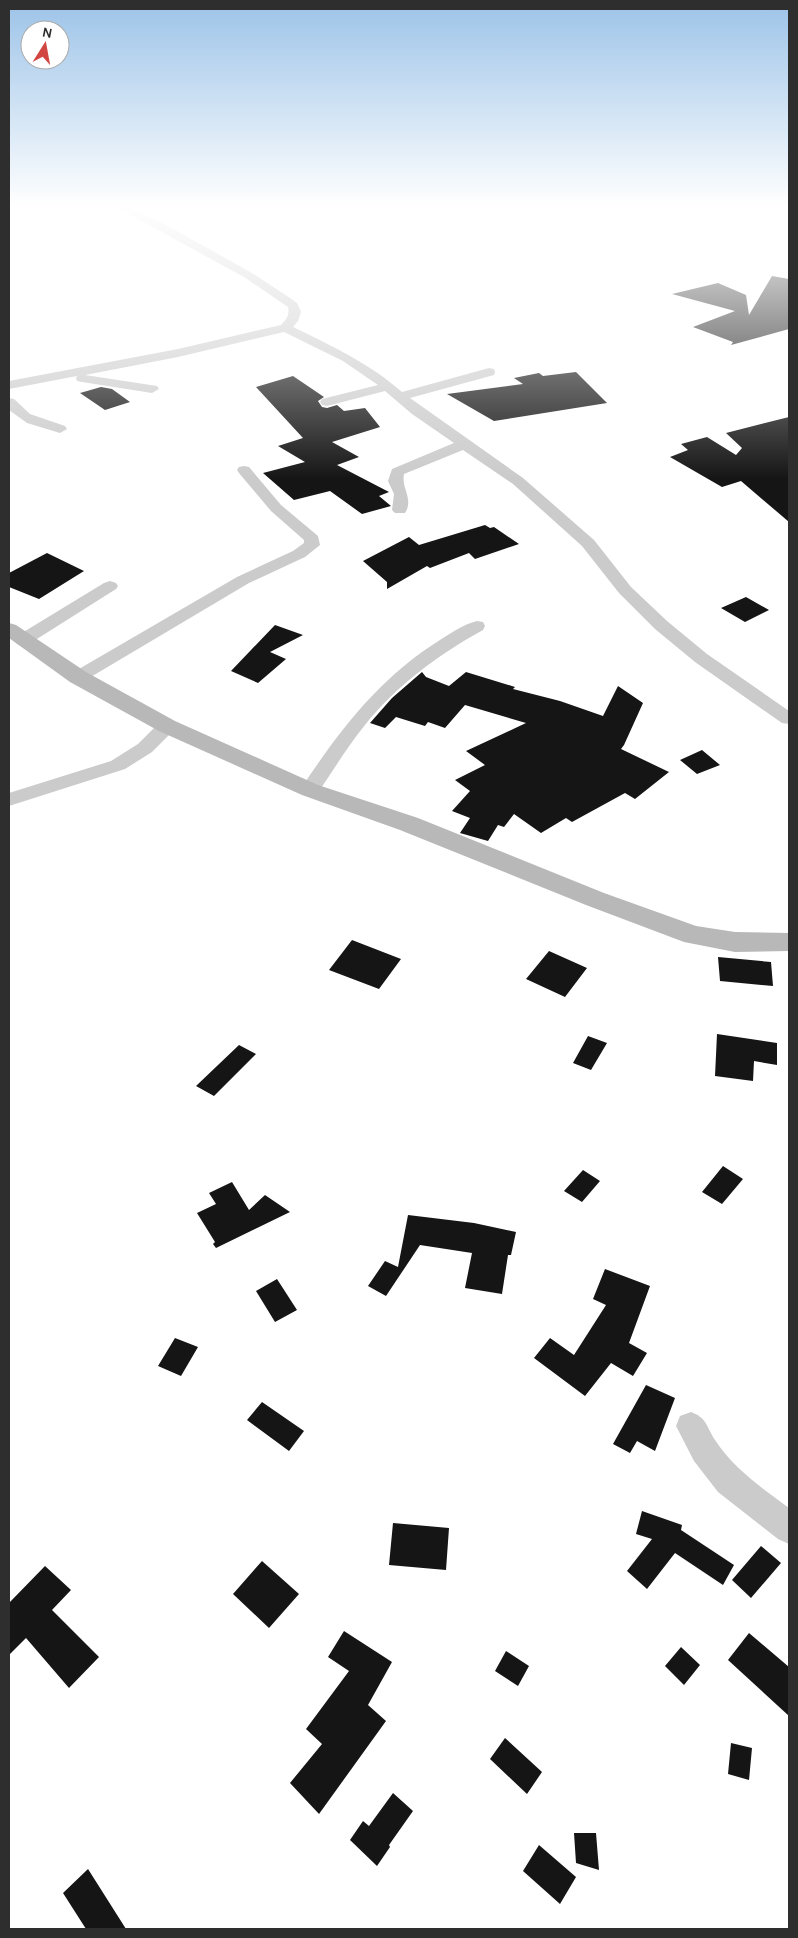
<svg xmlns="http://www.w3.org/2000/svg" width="798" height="1938" viewBox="0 0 798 1938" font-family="Karla,sans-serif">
<rect width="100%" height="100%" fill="#fff"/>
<!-- building -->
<path fill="#151515" d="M 772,276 L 789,279 L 789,329 L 731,345 L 733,342 L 693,327 L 735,311 L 672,294 L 718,283 L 746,295 L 749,315 Z
M 576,372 L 607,403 L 494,421 L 447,394 L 523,384 L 514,378 L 539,373 L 543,376 Z
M 293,376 L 324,397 L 318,401 L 322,407 L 327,408 L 337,405 L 344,411 L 365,408 L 380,427 L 332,442 L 359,457 L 337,465 L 389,492 L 379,496 L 391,506 L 362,514 L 330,491 L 294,500 L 263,473 L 305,462 L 278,446 L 303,438 L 256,387 Z
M 101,387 L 112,389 L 130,402 L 105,410 L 80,393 Z
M 789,417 L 789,522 L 741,481 L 722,487 L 670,457 L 688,450 L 681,444 L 707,437 L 736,455 L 742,448 L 726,433 Z
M 485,525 L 490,528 L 494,527 L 519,544 L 475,559 L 469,553 L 430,568 L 427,566 L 387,589 L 387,582 L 363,561 L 409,537 L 419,545 Z
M 47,553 L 84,571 L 39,599 L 9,587 L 9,573 Z
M 746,597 L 769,610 L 745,622 L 721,608 Z
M 275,625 L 303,635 L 270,652 L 286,659 L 258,683 L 231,671 Z
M 422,672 L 426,677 L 449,686 L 466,672 L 515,687 L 513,689 L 560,701 L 603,716 L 618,686 L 643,703 L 624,745 L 621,749 L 669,772 L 635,799 L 625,793 L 572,822 L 566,818 L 541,833 L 514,814 L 504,827 L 498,825 L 488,841 L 460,833 L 470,818 L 452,811 L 470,791 L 455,780 L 485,765 L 466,751 L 526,723 L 465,705 L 445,728 L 428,722 L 425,726 L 396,717 L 385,728 L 370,723 L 392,698 Z
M 702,750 L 720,765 L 697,774 L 680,760 Z
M 352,940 L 401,959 L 379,989 L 329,970 Z
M 549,951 L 587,968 L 565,997 L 526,979 Z
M 718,957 L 771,962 L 773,986 L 720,981 Z
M 717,1034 L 777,1043 L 777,1065 L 754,1061 L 753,1081 L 715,1076 Z
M 588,1036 L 607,1043 L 591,1070 L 573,1063 Z
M 239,1045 L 256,1054 L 214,1096 L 196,1086 Z
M 723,1166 L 743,1179 L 722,1204 L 702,1192 Z
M 583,1170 L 600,1181 L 582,1202 L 564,1191 Z
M 232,1182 L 249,1210 L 265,1195 L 290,1212 L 216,1248 L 213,1244 L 215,1242 L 197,1213 L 216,1204 L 209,1193 Z
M 408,1215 L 474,1223 L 516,1232 L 511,1255 L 508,1255 L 502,1294 L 465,1288 L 472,1253 L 420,1245 L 386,1296 L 368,1286 L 385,1261 L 398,1267 Z
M 605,1269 L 650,1286 L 629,1343 L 647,1353 L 633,1376 L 611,1363 L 585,1396 L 534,1358 L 550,1338 L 574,1355 L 606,1305 L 593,1299 Z
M 277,1279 L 297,1310 L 275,1322 L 256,1291 Z
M 175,1338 L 198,1347 L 181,1376 L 158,1366 Z
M 646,1385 L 675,1398 L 655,1451 L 637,1441 L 630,1453 L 613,1444 Z
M 262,1402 L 304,1431 L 289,1451 L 247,1420 Z
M 642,1511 L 682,1525 L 681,1530 L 734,1565 L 723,1585 L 675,1553 L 647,1589 L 627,1571 L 652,1539 L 636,1534 Z
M 393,1523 L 449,1528 L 446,1570 L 389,1565 Z
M 761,1546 L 781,1563 L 751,1598 L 732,1580 Z
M 262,1561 L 299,1594 L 269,1628 L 233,1594 Z
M 45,1566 L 71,1590 L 52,1610 L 99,1657 L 69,1688 L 26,1638 L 9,1655 L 9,1603 Z
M 344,1631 L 392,1662 L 368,1705 L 386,1721 L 319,1814 L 290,1783 L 322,1744 L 306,1729 L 349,1671 L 328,1657 Z
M 749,1633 L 789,1667 L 789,1716 L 728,1660 Z
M 681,1647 L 700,1665 L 684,1685 L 665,1666 Z
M 506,1651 L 529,1666 L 518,1686 L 495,1671 Z
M 505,1738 L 542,1772 L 527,1794 L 490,1759 Z
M 731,1743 L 752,1748 L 749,1780 L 728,1774 Z
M 393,1793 L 413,1811 L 389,1845 L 390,1847 L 377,1866 L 350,1840 L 363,1821 L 369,1826 Z
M 574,1833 L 596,1833 L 599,1870 L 576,1863 Z
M 539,1845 L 576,1877 L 560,1904 L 523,1871 Z
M 88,1869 L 126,1929 L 86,1929 L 63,1893 Z"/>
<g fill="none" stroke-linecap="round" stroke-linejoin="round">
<!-- street -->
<path fill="#cbcbcb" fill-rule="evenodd" d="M 116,207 L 130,207 L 168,226 L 252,273 L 290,298 L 297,303 L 301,312 L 298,321 L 293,327 C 332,346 369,363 402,392 L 489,368 L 494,369 L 495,372 L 494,375 L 410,398 L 523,478 L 594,540 L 631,587 L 667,621 L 707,654 L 789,711 L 789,724 L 782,723 L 695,662 L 655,629 L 619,593 L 582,546 L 513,484 L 463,450 L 404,474 C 401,488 414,499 405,513 L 395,513 L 392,510 L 394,494 L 388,481 L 392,469 L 454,443 L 412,414 L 385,391 L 327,406 L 322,405 L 320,402 L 322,399 L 378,385 L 343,361 L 284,332 L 178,357 L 85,375 L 157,386 L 159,389 L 152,393 L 82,382 L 77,381 L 76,378 L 77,376 L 9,389 L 9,381 L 178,349 L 281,325 C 286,320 290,315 288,307 L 244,277 Z
M 9,398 L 14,399 L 30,414 L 65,426 L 67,429 L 60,433 L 27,423 L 9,410 Z
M 244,466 L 249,467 L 281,505 L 318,536 L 320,545 L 305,557 L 249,583 L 84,681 L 78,682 L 72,681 L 69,677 L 72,673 L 237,577 L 293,551 L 304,543 L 304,540 L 271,511 L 239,473 L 237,470 L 239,467 Z
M 110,581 L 116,583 L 118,586 L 116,589 L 29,644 L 23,645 L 17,644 L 14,640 L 17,636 L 104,583 Z
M 477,621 L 483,622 L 485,626 L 483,630 C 438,655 397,685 365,725 C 347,747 333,771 317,794 L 310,796 L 303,794 L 300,790 C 339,731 379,678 440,640 C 451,633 464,624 477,621 Z
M 167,720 L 174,722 L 176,726 L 174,730 L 152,752 L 125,769 L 9,806 L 9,793 L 111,761 L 138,744 L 160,722 Z
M 691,1412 C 707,1418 706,1426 715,1440 C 734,1469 762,1488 789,1508 L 789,1544 L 778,1539 L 718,1492 L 694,1461 L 676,1426 L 680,1416 Z"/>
<!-- secondary -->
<path fill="#b8b8b8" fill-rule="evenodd" d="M 9,623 L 16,625 L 86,672 L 175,721 L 318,785 L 418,818 L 604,893 L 696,926 L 735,932 L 789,933 L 789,951 L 735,952 L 684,942 L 586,905 L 400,830 L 302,795 L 159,731 L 70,682 L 9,638 Z"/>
</g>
<!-- sky -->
<linearGradient id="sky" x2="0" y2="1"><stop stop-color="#9cc3e8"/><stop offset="0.43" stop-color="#fff"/><stop offset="1" stop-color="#fff" stop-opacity="0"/></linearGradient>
<rect width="798" height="479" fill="url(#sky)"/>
<!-- border -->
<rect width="798" height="1938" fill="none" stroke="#2e2e2e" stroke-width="20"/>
<!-- north arrow -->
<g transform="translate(45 45) rotate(11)"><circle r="24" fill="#ffffff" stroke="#ababab"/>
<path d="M0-4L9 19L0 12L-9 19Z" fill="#d24642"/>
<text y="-8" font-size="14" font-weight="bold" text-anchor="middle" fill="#2e2e2e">N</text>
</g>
</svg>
